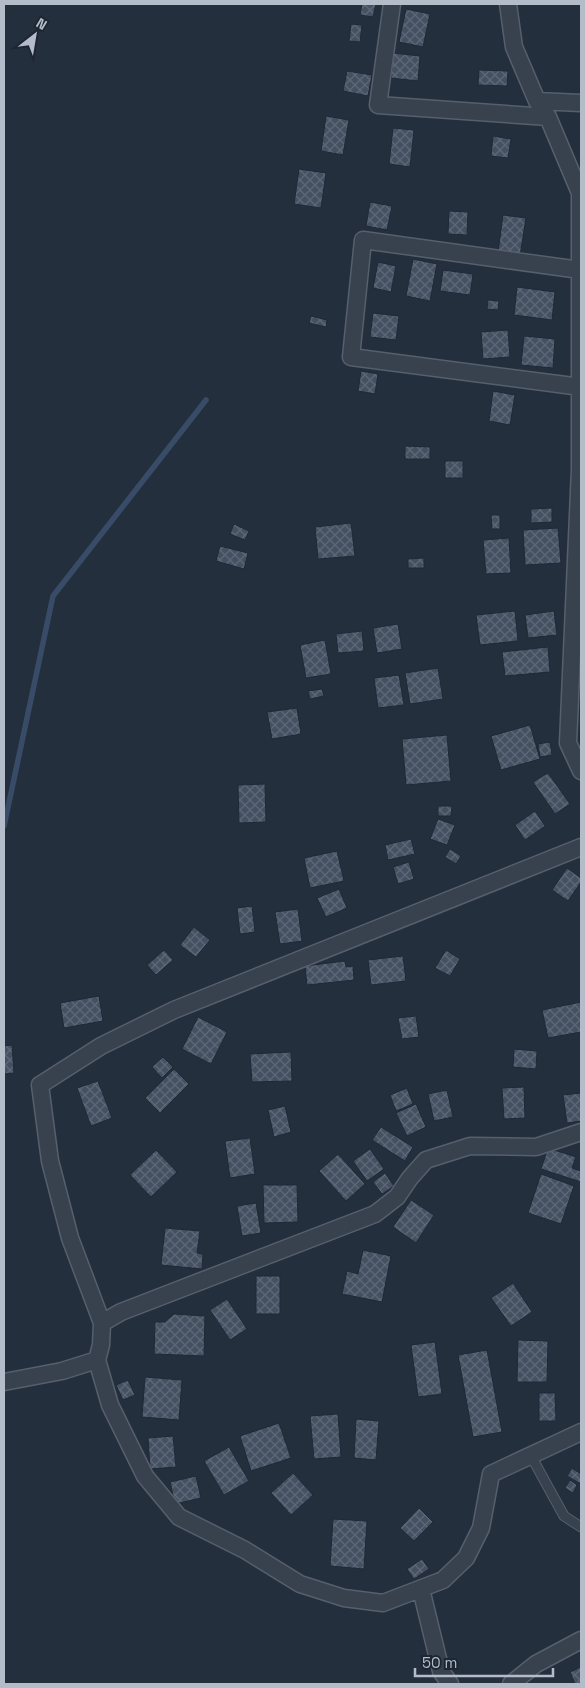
<svg xmlns="http://www.w3.org/2000/svg" width="585" height="1688" viewBox="0 0 585 1688" font-family="'Space Grotesk',sans-serif">
<defs>
<pattern id="building-cross-hatch" width="8" height="8" patternUnits="userSpaceOnUse" patternTransform="scale(1.25)"><rect width="8" height="8" fill="#455162"/><path d="M0 0l8 8M0 8l8-8" fill="none" stroke="#5d6877"/></pattern>
</defs>
<rect width="100%" height="100%" fill="#242f3e"/>
<g fill="none" stroke-linecap="round" stroke-linejoin="round">
<!-- stream -->
<path stroke="#394c67" stroke-width="5.5" d="M 4,826 L 53,596 L 206,400"/>
</g>
<!-- building -->
<path fill="url(#building-cross-hatch)" stroke="#1f2835" d="M 362,4 L 376,4 L 373,17 L 360,15 Z
M 406,9 L 430,14 L 423,47 L 399,42 Z
M 351,24 L 362,25 L 360,42 L 349,41 Z
M 393,53 L 420,56 L 418,81 L 391,78 Z
M 479,70 L 508,71 L 507,86 L 478,85 Z
M 347,71 L 372,75 L 368,96 L 343,91 Z
M 326,116 L 349,120 L 343,155 L 321,151 Z
M 393,128 L 414,130 L 410,167 L 389,164 Z
M 493,136 L 511,139 L 508,158 L 491,156 Z
M 299,169 L 326,173 L 321,208 L 294,204 Z
M 370,202 L 392,206 L 387,230 L 366,226 Z
M 449,211 L 468,212 L 467,235 L 448,234 Z
M 503,215 L 526,218 L 520,256 L 498,252 Z
M 413,259 L 437,264 L 430,301 L 406,296 Z
M 378,262 L 396,266 L 391,292 L 373,288 Z
M 443,270 L 473,274 L 470,295 L 440,291 Z
M 517,287 L 555,292 L 552,320 L 514,315 Z
M 488,300 L 499,301 L 498,310 L 487,309 Z
M 373,313 L 399,316 L 396,340 L 370,337 Z
M 311,316 L 327,320 L 326,327 L 309,323 Z
M 508,330 L 510,357 L 483,359 L 481,332 Z
M 524,336 L 555,339 L 553,368 L 521,365 Z
M 361,371 L 378,374 L 375,394 L 358,391 Z
M 493,391 L 515,395 L 510,425 L 489,421 Z
M 405,446 L 430,447 L 430,459 L 405,459 Z
M 445,461 L 463,461 L 463,478 L 445,478 Z
M 552,508 L 552,522 L 531,523 L 531,509 Z
M 491,515 L 500,515 L 500,529 L 492,529 Z
M 351,523 L 355,556 L 318,559 L 315,527 Z
M 234,524 L 249,531 L 245,540 L 230,534 Z
M 558,528 L 561,563 L 525,565 L 523,530 Z
M 509,538 L 511,573 L 486,574 L 483,540 Z
M 220,546 L 248,553 L 244,569 L 216,561 Z
M 424,558 L 424,568 L 408,568 L 408,559 Z
M 515,611 L 518,641 L 480,645 L 476,615 Z
M 554,611 L 557,635 L 528,638 L 525,615 Z
M 398,624 L 402,649 L 377,653 L 373,628 Z
M 362,631 L 364,651 L 338,653 L 336,634 Z
M 325,640 L 331,674 L 306,678 L 300,645 Z
M 548,647 L 550,672 L 505,676 L 502,652 Z
M 438,668 L 443,699 L 410,704 L 405,673 Z
M 399,675 L 404,705 L 378,708 L 374,678 Z
M 322,689 L 324,696 L 310,699 L 308,691 Z
M 297,708 L 301,734 L 272,739 L 267,712 Z
M 530,725 L 540,759 L 501,770 L 491,736 Z
M 447,735 L 451,781 L 406,785 L 402,739 Z
M 550,742 L 552,755 L 540,757 L 538,744 Z
M 548,773 L 570,804 L 555,814 L 533,782 Z
M 265,784 L 266,822 L 239,823 L 238,785 Z
M 438,806 L 452,806 L 451,816 L 438,816 Z
M 535,811 L 545,826 L 525,840 L 515,825 Z
M 438,819 L 455,825 L 447,845 L 430,839 Z
M 411,839 L 415,854 L 388,860 L 385,845 Z
M 450,849 L 461,856 L 456,864 L 445,857 Z
M 337,851 L 344,881 L 310,888 L 304,858 Z
M 409,862 L 414,879 L 398,884 L 393,867 Z
M 567,868 L 581,878 L 581,882 L 568,901 L 552,890 Z
M 339,889 L 347,908 L 326,917 L 317,898 Z
M 252,906 L 255,932 L 240,934 L 237,908 Z
M 298,909 L 302,941 L 280,944 L 275,912 Z
M 194,927 L 210,940 L 196,957 L 180,945 Z
M 164,950 L 173,960 L 156,975 L 147,965 Z
M 446,950 L 460,959 L 450,976 L 435,968 Z
M 403,956 L 406,981 L 371,985 L 368,960 Z
M 345,961 L 346,967 L 353,966 L 354,980 L 307,985 L 305,966 Z
M 99,996 L 103,1021 L 64,1028 L 60,1003 Z
M 581,1002 L 581,1032 L 548,1038 L 542,1010 Z
M 416,1016 L 419,1037 L 402,1039 L 398,1018 Z
M 198,1017 L 227,1032 L 211,1064 L 182,1049 Z
M 12,1045 L 14,1073 L 4,1074 L 4,1046 Z
M 514,1049 L 537,1051 L 536,1069 L 513,1067 Z
M 291,1052 L 292,1081 L 252,1082 L 250,1054 Z
M 163,1057 L 173,1067 L 162,1078 L 152,1067 Z
M 174,1069 L 189,1084 L 160,1113 L 145,1098 Z
M 98,1081 L 112,1118 L 91,1126 L 77,1088 Z
M 524,1087 L 525,1118 L 504,1119 L 502,1088 Z
M 407,1088 L 413,1104 L 396,1111 L 390,1095 Z
M 447,1090 L 453,1117 L 434,1121 L 428,1094 Z
M 581,1093 L 581,1121 L 567,1123 L 563,1095 Z
M 416,1104 L 426,1127 L 407,1136 L 396,1113 Z
M 285,1106 L 291,1132 L 274,1137 L 268,1110 Z
M 381,1127 L 413,1147 L 405,1161 L 372,1140 Z
M 250,1138 L 255,1174 L 230,1178 L 225,1141 Z
M 548,1148 L 576,1157 L 572,1168 L 581,1171 L 581,1182 L 541,1169 Z
M 370,1149 L 384,1169 L 367,1181 L 353,1161 Z
M 156,1150 L 177,1172 L 151,1197 L 130,1175 Z
M 338,1154 L 365,1184 L 346,1201 L 319,1171 Z
M 385,1173 L 394,1186 L 382,1194 L 373,1182 Z
M 541,1174 L 574,1186 L 561,1224 L 528,1213 Z
M 263,1185 L 297,1185 L 298,1222 L 264,1223 Z
M 411,1200 L 434,1215 L 416,1243 L 393,1227 Z
M 256,1203 L 261,1233 L 242,1236 L 237,1206 Z
M 165,1228 L 200,1231 L 197,1253 L 203,1254 L 202,1269 L 161,1265 Z
M 363,1250 L 391,1256 L 382,1302 L 342,1294 L 347,1271 L 358,1274 Z
M 256,1276 L 280,1276 L 280,1314 L 256,1314 Z
M 513,1283 L 532,1312 L 511,1326 L 491,1298 Z
M 227,1299 L 247,1329 L 230,1340 L 210,1310 Z
M 174,1314 L 205,1316 L 204,1356 L 154,1354 L 155,1322 L 165,1322 Z
M 518,1340 L 548,1341 L 547,1382 L 517,1382 Z
M 435,1342 L 442,1394 L 418,1397 L 411,1345 Z
M 487,1350 L 502,1432 L 473,1437 L 458,1355 Z
M 145,1377 L 182,1380 L 179,1420 L 142,1417 Z
M 128,1380 L 135,1395 L 123,1400 L 116,1385 Z
M 539,1393 L 555,1393 L 556,1421 L 539,1421 Z
M 338,1414 L 341,1457 L 314,1459 L 310,1416 Z
M 356,1419 L 379,1421 L 376,1460 L 354,1458 Z
M 279,1423 L 291,1458 L 251,1471 L 240,1436 Z
M 173,1436 L 176,1467 L 150,1469 L 148,1438 Z
M 229,1447 L 249,1481 L 224,1495 L 204,1461 Z
M 572,1468 L 581,1474 L 581,1484 L 567,1476 Z
M 293,1473 L 313,1495 L 291,1515 L 271,1493 Z
M 196,1476 L 201,1498 L 175,1504 L 170,1482 Z
M 570,1480 L 577,1485 L 573,1493 L 565,1488 Z
M 419,1508 L 433,1522 L 414,1541 L 400,1528 Z
M 333,1519 L 367,1521 L 364,1569 L 330,1566 Z
M 422,1559 L 429,1569 L 414,1579 L 407,1569 Z
M 581,1667 L 581,1684 L 575,1684 L 570,1672 Z"/>
<g fill="none" stroke-linecap="round" stroke-linejoin="round">
<defs>
<path id="lane" d="M 531,1456 L 564,1516 L 581,1527"/>
<path id="street" d="M 392,4 L 378,105 L 548,117
M 508,4 L 514,47 L 537,101 L 548,117 L 580,193 L 580,469 L 568,743 L 581,771
M 537,101 L 581,103
M 580,270 L 363,240 L 351,357 L 581,387
M 102,1323 L 121,1312 L 375,1214 L 397,1197 L 410,1178 L 426,1160 L 470,1146 L 536,1147 L 581,1132
M 97,1360 L 110,1405 L 145,1476 L 179,1517 L 245,1550 L 300,1584 L 344,1598 L 383,1603 L 443,1580 L 466,1558 L 481,1528 L 491,1474 L 581,1432
M 4,1382 L 62,1371 L 97,1360 L 101,1345 L 102,1323 L 70,1238 L 50,1161 L 40,1085 L 101,1046 L 174,1010 L 581,847
M 421,1589 L 441,1671 L 450,1684
M 511,1684 L 536,1664 L 581,1640"/>
</defs>
<!-- lane casing -->
<use href="#lane" stroke="#565f6c" stroke-width="11"/>
<!-- street casing -->
<use href="#street" stroke="#565f6c" stroke-width="19"/>
<!-- lane -->
<use href="#lane" stroke="#38414e" stroke-width="9"/>
<!-- street -->
<use href="#street" stroke="#38414e" stroke-width="16"/>
</g>
<!-- border -->
<rect width="585" height="1688" fill="none" stroke="#b4bcc9" stroke-width="10"/>
<!-- north arrow -->
<g transform="translate(35 35) rotate(31)" stroke="#1d2633" stroke-width="4" paint-order="stroke">
<path d="M0-4L9 19L0 12L-9 19Z" fill="#b4bcc9"/>
<text y="-8" font-size="14" font-weight="bold" text-anchor="middle" fill="#b4bcc9">N</text>
</g>
<!-- scale -->
<path d="M415 1668v8h138v-8" fill="none" stroke="#b4bcc9" stroke-width="2.5"/>
<text x="422" y="1668" font-size="15" fill="#b4bcc9" stroke="#1d2633" stroke-width="4" paint-order="stroke">50 m</text>
</svg>
